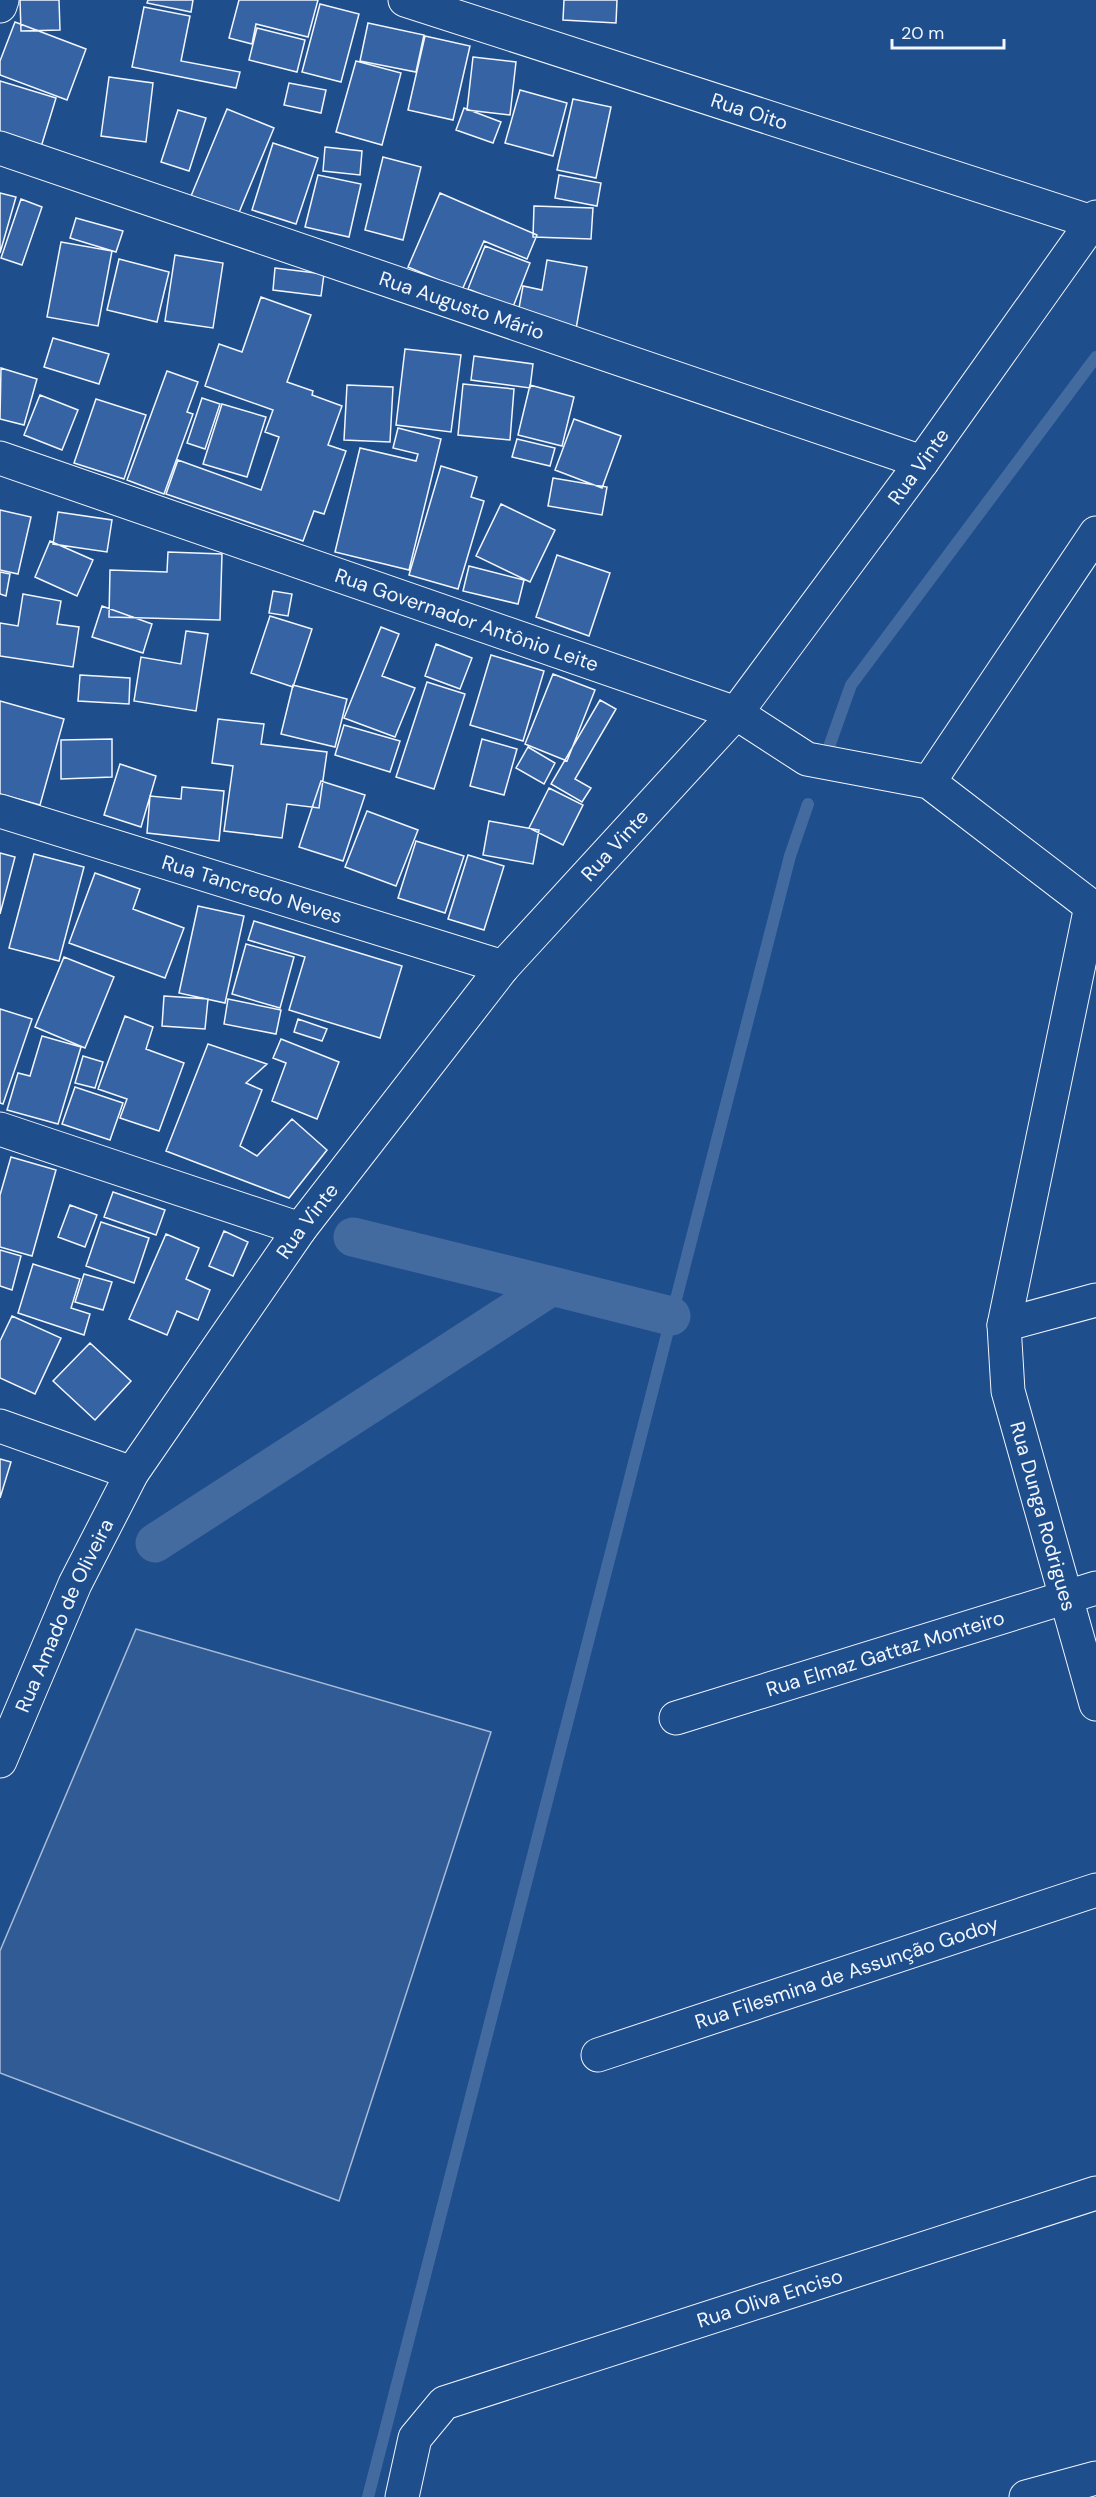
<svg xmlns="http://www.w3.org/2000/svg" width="1096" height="2497" viewBox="0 0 1096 2497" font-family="'DM Sans',sans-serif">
<rect width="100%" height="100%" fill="#1f4e8c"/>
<!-- green -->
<path fill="#305b95" stroke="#a8bbd7" stroke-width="1.5" d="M 136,1629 L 491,1732 L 339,2201 L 0,2073 L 0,1951 Z"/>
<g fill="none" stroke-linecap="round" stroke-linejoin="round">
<!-- stream -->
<path stroke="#446ba0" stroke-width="12" d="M 830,744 L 851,685 L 1096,357
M 368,2497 L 790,856 L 808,804"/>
<!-- canal -->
<path stroke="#446ba0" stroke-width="39" d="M 353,1237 L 552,1286
M 155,1543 L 552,1286 L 671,1316"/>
</g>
<!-- building -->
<path fill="#3563a3" stroke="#f2f6ff" stroke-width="1.5" d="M 20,0 L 59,0 L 60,30 L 21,31 Z
M 148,0 L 193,0 L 191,12 L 147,3 Z
M 239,0 L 318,0 L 308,37 L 256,24 L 252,44 L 229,38 Z
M 564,0 L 617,0 L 616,23 L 563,20 Z
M 320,4 L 359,14 L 341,82 L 302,72 Z
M 144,7 L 190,16 L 181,61 L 240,72 L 236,88 L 132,67 Z
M 15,22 L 86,49 L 67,100 L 0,75 L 0,61 Z
M 368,23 L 424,35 L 416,72 L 360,61 Z
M 257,28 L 305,40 L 297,72 L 249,60 Z
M 425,36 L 470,46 L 453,120 L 408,110 Z
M 473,57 L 516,62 L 510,115 L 467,110 Z
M 356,61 L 401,73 L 382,145 L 336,132 Z
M 109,77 L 153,83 L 146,142 L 101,136 Z
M 0,81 L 56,98 L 41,147 L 0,135 Z
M 289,83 L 326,90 L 321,113 L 284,105 Z
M 520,90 L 567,103 L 553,156 L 505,143 Z
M 573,99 L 611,107 L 596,178 L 557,170 Z
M 464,108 L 501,122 L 493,143 L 456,130 Z
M 227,109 L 274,128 L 238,215 L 191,196 Z
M 178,110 L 206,118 L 189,171 L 161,162 Z
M 273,143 L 318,158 L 296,224 L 252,210 Z
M 325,147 L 362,151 L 360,175 L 323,171 Z
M 383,157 L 421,167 L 403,240 L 365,230 Z
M 318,175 L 361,184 L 349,237 L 305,227 Z
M 559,175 L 601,183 L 597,206 L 555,198 Z
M 0,193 L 16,197 L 0,253 Z
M 440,193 L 537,235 L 527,259 L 484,241 L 462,290 L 408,267 Z
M 21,199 L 42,207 L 22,265 L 1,258 Z
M 534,206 L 593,208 L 591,239 L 533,237 Z
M 76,218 L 123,231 L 116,252 L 70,238 Z
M 61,242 L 112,251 L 98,326 L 47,317 Z
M 485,246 L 530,263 L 513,307 L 468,289 Z
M 175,255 L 223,263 L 213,328 L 165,321 Z
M 119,259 L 169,272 L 157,322 L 107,310 Z
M 547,260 L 587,267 L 576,329 L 517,319 L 523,286 L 542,290 Z
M 275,268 L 324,274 L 321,296 L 273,290 Z
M 261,297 L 311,315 L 287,382 L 313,391 L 312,395 L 342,406 L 328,445 L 346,451 L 324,514 L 314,511 L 303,541 L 166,494 L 178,460 L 261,490 L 279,437 L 265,432 L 273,410 L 205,386 L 219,344 L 242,352 Z
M 53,338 L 109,354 L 99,384 L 44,367 Z
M 405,349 L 461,355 L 451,432 L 396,425 Z
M 474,356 L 533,364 L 530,388 L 471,380 Z
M 1,368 L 37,379 L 24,425 L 0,419 Z
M 167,371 L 198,382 L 187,412 L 193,414 L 164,494 L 127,480 Z
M 463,384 L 514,389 L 510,440 L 458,435 Z
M 347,385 L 393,387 L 390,442 L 344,440 Z
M 530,385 L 574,397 L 562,446 L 518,435 Z
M 40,395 L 78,410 L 62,450 L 24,435 Z
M 202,398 L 220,404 L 205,449 L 187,443 Z
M 96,399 L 146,415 L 124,479 L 74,463 Z
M 222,404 L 266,417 L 247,477 L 203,464 Z
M 574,419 L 621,436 L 602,488 L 555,470 Z
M 398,428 L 441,439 L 409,570 L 335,552 L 360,448 L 416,461 L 418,454 L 393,448 Z
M 517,439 L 555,448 L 550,466 L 512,457 Z
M 441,466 L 477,477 L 471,497 L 484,501 L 458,589 L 409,575 Z
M 553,478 L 607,487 L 602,515 L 548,506 Z
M 501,504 L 555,530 L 530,582 L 476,556 Z
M 0,510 L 31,517 L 18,574 L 0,570 Z
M 58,512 L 112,520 L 107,552 L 53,544 Z
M 50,541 L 93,560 L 77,596 L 35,577 Z
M 168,552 L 222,554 L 220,620 L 109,617 L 110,570 L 167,572 Z
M 557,555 L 610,573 L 589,636 L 536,617 Z
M 469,566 L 524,580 L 518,604 L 463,591 Z
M 0,572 L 10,574 L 6,596 L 0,594 Z
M 273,591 L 292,594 L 288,616 L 269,613 Z
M 23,594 L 61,601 L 57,624 L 79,627 L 73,667 L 0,656 L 0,623 L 18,626 Z
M 102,606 L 152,624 L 143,653 L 92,637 Z
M 270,616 L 312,629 L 293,687 L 251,673 Z
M 381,627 L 399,634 L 382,676 L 415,688 L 395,737 L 344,718 Z
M 186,631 L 208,634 L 196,711 L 134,701 L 141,657 L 181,664 Z
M 436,644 L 472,658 L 460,689 L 425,676 Z
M 491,655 L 544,671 L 523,741 L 470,725 Z
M 553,674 L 595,690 L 567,761 L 525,744 Z
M 80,675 L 130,678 L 129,704 L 78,701 Z
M 427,682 L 465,694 L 434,789 L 396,777 Z
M 293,685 L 347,699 L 335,747 L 281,734 Z
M 600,700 L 616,709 L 575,779 L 591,788 L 582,802 L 551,784 Z
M 0,701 L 64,719 L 40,805 L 0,794 Z
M 218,719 L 264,724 L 261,744 L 327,752 L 319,808 L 287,804 L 282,838 L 224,831 L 233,766 L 212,763 Z
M 344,725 L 400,741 L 390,772 L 335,755 Z
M 112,739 L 112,777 L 61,779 L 61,740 Z
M 482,739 L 517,749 L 504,795 L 470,786 Z
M 528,747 L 555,763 L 544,784 L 516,768 Z
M 120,764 L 156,776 L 141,827 L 104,815 Z
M 321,781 L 365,795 L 343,861 L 299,847 Z
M 182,787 L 224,791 L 219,841 L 147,833 L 150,796 L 181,799 Z
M 549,788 L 583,805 L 563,845 L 529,828 Z
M 367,811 L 418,830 L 396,886 L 345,867 Z
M 489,821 L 539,830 L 533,864 L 483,855 Z
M 416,841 L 464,856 L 445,913 L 398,898 Z
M 0,853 L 15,857 L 0,914 Z
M 34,854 L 84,867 L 59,961 L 9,948 Z
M 468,855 L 504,866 L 484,930 L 448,919 Z
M 95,873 L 140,889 L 133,909 L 184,928 L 165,978 L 69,943 Z
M 198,906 L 244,916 L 225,1003 L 179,993 Z
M 254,921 L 402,966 L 380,1038 L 289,1010 L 305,957 L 248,940 Z
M 246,944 L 294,957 L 280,1008 L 232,994 Z
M 64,957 L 114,977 L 85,1048 L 35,1027 Z
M 164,996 L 208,999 L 205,1029 L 162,1026 Z
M 228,999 L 281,1010 L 276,1034 L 224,1024 Z
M 0,1009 L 32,1019 L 3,1104 L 0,1103 Z
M 125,1016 L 153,1027 L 146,1049 L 184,1063 L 159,1131 L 120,1118 L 127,1099 L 98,1089 Z
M 298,1019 L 327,1029 L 322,1041 L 294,1032 Z
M 42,1036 L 81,1047 L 58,1124 L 7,1110 L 18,1073 L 30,1076 Z
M 281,1039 L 339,1062 L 317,1119 L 272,1101 L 286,1063 L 273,1058 Z
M 208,1044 L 267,1064 L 246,1083 L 262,1090 L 240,1146 L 257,1156 L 292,1119 L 327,1150 L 289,1198 L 166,1151 Z
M 83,1056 L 103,1062 L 95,1088 L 75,1083 Z
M 75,1087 L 123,1103 L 110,1140 L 62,1124 Z
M 11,1157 L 56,1170 L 32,1256 L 0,1247 L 0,1195 Z
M 113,1192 L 165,1210 L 156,1235 L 104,1217 Z
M 70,1205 L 97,1215 L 85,1247 L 58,1237 Z
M 101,1222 L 149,1238 L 134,1283 L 86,1266 Z
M 224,1231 L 248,1242 L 233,1276 L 209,1266 Z
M 166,1234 L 199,1248 L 186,1279 L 210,1290 L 198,1320 L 177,1311 L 167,1335 L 129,1319 Z
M 0,1250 L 21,1256 L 12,1290 L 0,1286 Z
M 33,1264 L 80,1279 L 71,1308 L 90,1314 L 84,1335 L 18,1313 Z
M 84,1274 L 112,1282 L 103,1310 L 75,1302 Z
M 12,1316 L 61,1338 L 35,1394 L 0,1378 L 0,1341 Z
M 90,1343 L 131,1381 L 95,1420 L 53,1381 Z
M 0,1459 L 11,1462 L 0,1498 Z"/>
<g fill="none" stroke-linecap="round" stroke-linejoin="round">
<defs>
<g id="street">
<path id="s1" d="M 405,0 L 1092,222"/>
<path d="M 0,6 L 2,0"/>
<path id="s2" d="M 0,148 L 922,462"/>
<path id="s3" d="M 0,458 L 736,713 L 807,759 L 929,782 L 1096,910"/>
<path d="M 929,782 L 1096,533"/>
<path id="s4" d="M 0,811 L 503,967"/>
<path id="s5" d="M 1091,906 L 1004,1325 L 1008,1391 L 1096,1704"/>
<path d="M 0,1129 L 300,1229"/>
<path d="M 1004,1325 L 1096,1300"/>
<path d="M 0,1426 L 132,1473"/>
<path id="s6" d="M 676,1718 L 1096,1588"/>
<path id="s7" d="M 0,1761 L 75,1584 L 132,1473 L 300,1229 L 503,967 L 736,713 L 922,462 L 1096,217"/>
<path id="s8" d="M 598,2055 L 1096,1890"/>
<path id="s9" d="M 402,2497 L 415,2438 L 444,2403 L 1096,2193"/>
<path d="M 1026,2497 L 1096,2478"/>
</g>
</defs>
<!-- street casing -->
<use href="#street" stroke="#f2f6ff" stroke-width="35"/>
<!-- street -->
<use href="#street" stroke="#1f4e8c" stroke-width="33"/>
</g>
<g text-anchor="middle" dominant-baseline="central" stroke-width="4.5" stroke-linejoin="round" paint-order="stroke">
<!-- street labels -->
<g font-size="20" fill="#f2f6ff" stroke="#1f4e8c">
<text stroke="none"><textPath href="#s1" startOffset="362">Rua Oito</textPath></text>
<text stroke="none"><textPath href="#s2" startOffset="488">Rua Augusto Mário</textPath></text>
<text stroke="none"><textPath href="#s7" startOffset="1596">Rua Vinte</textPath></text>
<text stroke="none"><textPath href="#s3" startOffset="494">Rua Governador Antônio Leite</textPath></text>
<text stroke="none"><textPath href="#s7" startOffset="1110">Rua Vinte</textPath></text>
<text stroke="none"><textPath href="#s4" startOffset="264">Rua Tancredo Neves</textPath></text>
<text stroke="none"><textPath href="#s7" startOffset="624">Rua Vinte</textPath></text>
<text stroke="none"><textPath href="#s5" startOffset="624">Rua Dunga Rodrigues</textPath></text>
<text stroke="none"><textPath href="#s7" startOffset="159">Rua Amado de Oliveira</textPath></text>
<text stroke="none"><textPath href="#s6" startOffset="219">Rua Elmaz Gattaz Monteiro</textPath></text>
<text stroke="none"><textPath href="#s8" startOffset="262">Rua Filesmina de Assunção Godoy</textPath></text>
<text stroke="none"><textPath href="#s9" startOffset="448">Rua Oliva Enciso</textPath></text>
</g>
</g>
<!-- scale -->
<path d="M892 39v9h112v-9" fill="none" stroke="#f2f6ff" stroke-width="3"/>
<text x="901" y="39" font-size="18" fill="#f2f6ff" stroke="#1f4e8c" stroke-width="4.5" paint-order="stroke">20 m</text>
</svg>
